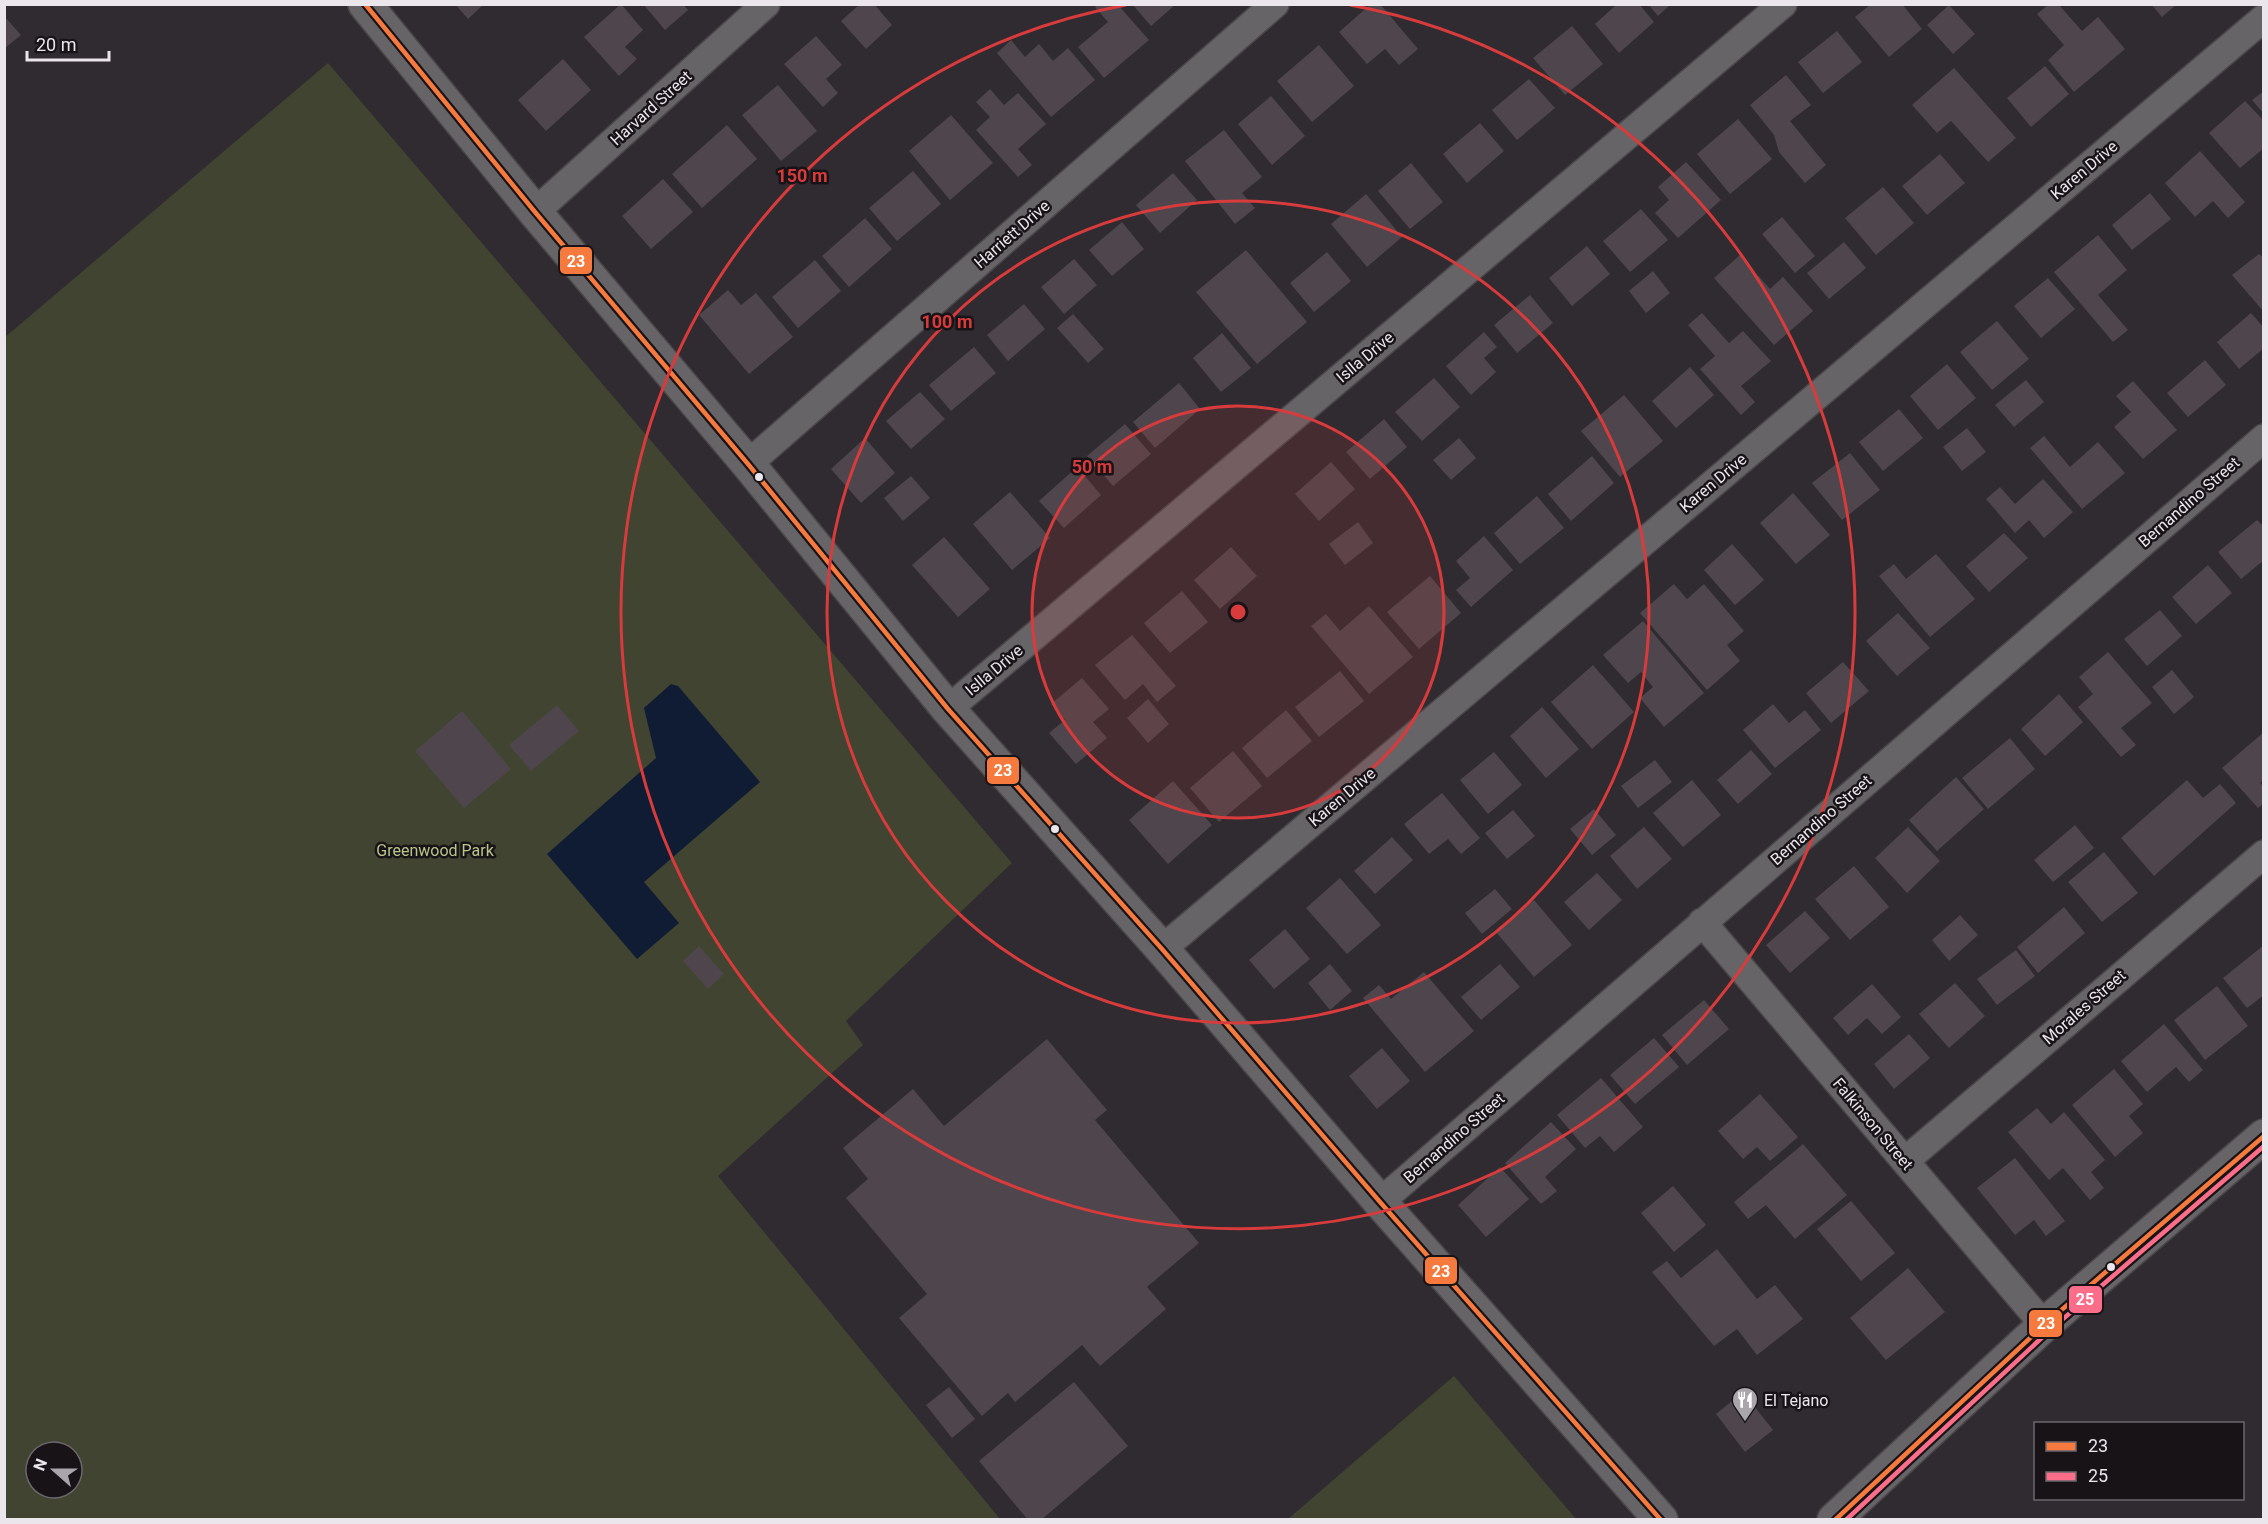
<svg xmlns="http://www.w3.org/2000/svg" width="2268" height="1524" viewBox="0 0 2268 1524" font-family="Roboto,sans-serif">
<rect width="100%" height="100%" fill="#302b30"/>
<!-- green -->
<path fill="#404431" fill-rule="evenodd" d="M 328,63 L 1012,863 L 846,1021 L 863,1045 L 718,1176 L 1000,1519 L 5,1519 L 4,338 ZM 36,1452 L 72,1452 L 72,1488 L 36,1488 Z
M 1454,1376 L 1576,1519 L 1288,1519 Z"/>
<!-- water -->
<path fill="#0f1c33" d="M 671,684 L 678,686 L 760,782 L 644,882 L 679,923 L 637,959 L 547,854 L 656,758 L 644,708 Z"/>
<!-- building -->
<path fill="#4e464c" d="M 455,4 L 484,4 L 468,19 Z
M 621,4 L 643,30 L 625,47 L 637,59 L 619,76 L 584,37 Z
M 643,4 L 683,4 L 688,10 L 665,30 Z
M 860,4 L 874,4 L 892,25 L 866,49 L 841,21 Z
M 1132,4 L 1176,4 L 1151,26 Z
M 1371,4 L 1380,4 L 1418,49 L 1399,65 L 1385,49 L 1367,64 L 1339,32 Z
M 1617,4 L 1639,4 L 1654,22 L 1619,53 L 1595,24 Z
M 1648,4 L 1671,4 L 1658,16 Z
M 1871,4 L 1902,4 L 1922,29 L 1889,57 L 1855,17 Z
M 2151,4 L 2177,4 L 2162,17 Z
M 1097,5 L 1118,5 L 1149,40 L 1104,78 L 1078,47 L 1108,22 L 1095,7 Z
M 1949,5 L 1975,34 L 1953,54 L 1927,25 Z
M 2048,5 L 2059,5 L 2082,31 L 2098,17 L 2125,49 L 2074,92 L 2048,60 L 2064,45 L 2037,14 Z
M 4,16 L 21,35 L 4,49 Z
M 1572,26 L 1603,64 L 1565,95 L 1533,58 Z
M 1837,31 L 1862,62 L 1823,93 L 1798,62 Z
M 816,36 L 842,65 L 826,79 L 838,93 L 823,107 L 784,64 Z
M 1011,40 L 1025,57 L 1039,44 L 1053,61 L 1068,48 L 1095,80 L 1051,117 L 997,53 Z
M 1319,45 L 1354,86 L 1312,122 L 1277,81 Z
M 563,59 L 591,90 L 546,131 L 518,100 Z
M 2045,66 L 2069,94 L 2031,127 L 2007,98 Z
M 1954,68 L 2016,138 L 1988,162 L 1951,121 L 1937,133 L 1912,105 Z
M 1786,75 L 1811,105 L 1790,121 L 1826,165 L 1805,183 L 1779,152 L 1774,135 L 1750,105 Z
M 1529,79 L 1555,108 L 1517,140 L 1492,110 Z
M 778,85 L 817,131 L 781,161 L 742,115 Z
M 990,89 L 1004,105 L 1018,93 L 1046,124 L 1018,149 L 1032,165 L 1018,177 L 976,130 L 990,117 L 976,102 Z
M 2264,91 L 2264,114 L 2252,100 Z
M 1271,96 L 1305,136 L 1272,165 L 1238,124 Z
M 2245,101 L 2264,121 L 2264,148 L 2240,168 L 2209,133 Z
M 951,115 L 993,163 L 950,200 L 909,151 Z
M 1738,119 L 1772,159 L 1730,194 L 1697,154 Z
M 1480,123 L 1504,151 L 1467,183 L 1443,154 Z
M 727,125 L 757,159 L 702,208 L 672,174 Z
M 1224,130 L 1262,177 L 1242,193 L 1255,208 L 1235,224 L 1185,161 Z
M 2200,151 L 2245,202 L 2228,218 L 2213,201 L 2195,217 L 2165,183 Z
M 1940,154 L 1965,183 L 1927,215 L 1902,186 Z
M 1686,162 L 1721,200 L 1678,238 L 1655,213 L 1669,200 L 1658,187 Z
M 1411,163 L 1443,202 L 1410,229 L 1378,191 Z
M 913,171 L 941,204 L 897,241 L 869,208 Z
M 1173,173 L 1197,200 L 1160,233 L 1136,205 Z
M 663,179 L 693,212 L 651,249 L 622,216 Z
M 1883,187 L 1914,223 L 1876,255 L 1845,218 Z
M 2150,193 L 2171,219 L 2132,250 L 2112,225 Z
M 1366,194 L 1402,237 L 1367,267 L 1331,224 Z
M 1641,209 L 1668,240 L 1630,272 L 1603,241 Z
M 1782,217 L 1815,256 L 1795,273 L 1762,234 Z
M 865,218 L 892,249 L 849,287 L 822,256 Z
M 1122,222 L 1144,249 L 1112,276 L 1089,250 Z
M 2098,235 L 2127,270 L 2098,295 L 2128,330 L 2113,342 L 2054,272 Z
M 1844,242 L 1866,268 L 1829,299 L 1807,273 Z
M 1587,246 L 1610,274 L 1572,306 L 1549,278 Z
M 1246,250 L 1307,322 L 1257,364 L 1196,292 Z
M 1327,252 L 1351,281 L 1314,312 L 1290,283 Z
M 2259,254 L 2264,258 L 2264,312 L 2232,275 Z
M 1740,255 L 1770,289 L 1783,277 L 1813,311 L 1774,345 L 1714,278 Z
M 1074,259 L 1097,285 L 1064,314 L 1041,287 Z
M 815,260 L 841,291 L 798,328 L 772,297 Z
M 1653,271 L 1670,293 L 1646,313 L 1629,291 Z
M 2048,278 L 2075,309 L 2041,338 L 2014,306 Z
M 728,290 L 741,305 L 756,293 L 793,337 L 749,374 L 699,315 Z
M 1530,295 L 1553,323 L 1517,353 L 1494,325 Z
M 1024,304 L 1045,329 L 1008,361 L 987,335 Z
M 1702,313 L 1729,343 L 1743,331 L 1771,361 L 1741,386 L 1755,402 L 1741,415 L 1700,369 L 1715,356 L 1688,325 Z
M 2251,313 L 2264,328 L 2264,348 L 2239,369 L 2217,342 Z
M 1073,314 L 1104,349 L 1088,363 L 1057,328 Z
M 1997,321 L 2029,359 L 1992,390 L 1960,352 Z
M 1484,332 L 1497,347 L 1484,358 L 1496,372 L 1471,395 L 1446,366 Z
M 1222,333 L 1251,368 L 1221,392 L 1193,358 Z
M 974,347 L 996,373 L 951,411 L 929,385 Z
M 2205,360 L 2226,385 L 2188,417 L 2167,393 Z
M 1947,364 L 1976,398 L 1938,430 L 1910,396 Z
M 1690,367 L 1714,395 L 1676,428 L 1652,401 Z
M 1434,378 L 1460,407 L 1422,441 L 1395,412 Z
M 2026,380 L 2044,402 L 2014,427 L 1995,405 Z
M 2133,381 L 2177,430 L 2143,459 L 2114,427 L 2131,412 L 2116,396 Z
M 1179,383 L 1200,409 L 1155,448 L 1133,422 Z
M 920,392 L 945,419 L 911,449 L 886,421 Z
M 1624,395 L 1663,441 L 1620,477 L 1581,431 Z
M 1899,409 L 1923,438 L 1883,471 L 1859,442 Z
M 1384,419 L 1407,447 L 1370,479 L 1346,452 Z
M 1125,424 L 1151,454 L 1113,486 L 1087,456 Z
M 1967,428 L 1986,452 L 1962,471 L 1943,447 Z
M 2044,436 L 2070,467 L 2098,442 L 2125,473 L 2082,509 L 2030,448 Z
M 865,438 L 895,473 L 861,503 L 831,469 Z
M 1459,438 L 1476,458 L 1451,480 L 1433,460 Z
M 1850,453 L 1880,490 L 1842,520 L 1812,483 Z
M 1592,456 L 1614,483 L 1571,521 L 1548,494 Z
M 1331,462 L 1355,489 L 1319,521 L 1295,494 Z
M 1077,467 L 1101,495 L 1064,528 L 1039,501 Z
M 911,476 L 930,498 L 903,521 L 884,498 Z
M 2043,479 L 2073,512 L 2044,538 L 2029,520 L 2015,533 L 1986,499 L 2000,487 L 2015,504 Z
M 1010,492 L 1050,538 L 1012,570 L 973,524 Z
M 1793,493 L 1830,535 L 1796,564 L 1760,523 Z
M 1537,496 L 1564,528 L 1520,564 L 1494,533 Z
M 2257,520 L 2264,527 L 2264,560 L 2241,579 L 2218,552 Z
M 1358,522 L 1373,543 L 1345,565 L 1329,544 Z
M 2004,533 L 2028,558 L 1989,592 L 1966,566 Z
M 1484,536 L 1513,570 L 1471,607 L 1456,590 L 1470,578 L 1456,561 Z
M 944,537 L 990,589 L 958,617 L 912,565 Z
M 1732,544 L 1764,580 L 1735,605 L 1704,570 Z
M 1231,547 L 1257,576 L 1220,609 L 1194,580 Z
M 1936,554 L 1975,599 L 1930,637 L 1879,576 L 1894,564 L 1906,579 Z
M 2208,565 L 2232,593 L 2196,624 L 2172,597 Z
M 1430,576 L 1461,613 L 1419,649 L 1387,612 Z
M 1674,584 L 1687,599 L 1704,584 L 1744,631 L 1727,645 L 1740,661 L 1707,690 L 1640,613 Z
M 1182,591 L 1208,622 L 1170,653 L 1144,623 Z
M 1369,606 L 1413,657 L 1369,694 L 1311,626 L 1326,614 L 1340,631 Z
M 2160,610 L 2182,636 L 2147,666 L 2124,639 Z
M 1898,613 L 1930,648 L 1897,676 L 1866,641 Z
M 1643,621 L 1704,693 L 1664,727 L 1640,698 L 1653,687 L 1641,672 L 1628,683 L 1603,655 Z
M 1132,635 L 1176,686 L 1157,702 L 1143,684 L 1125,700 L 1095,665 Z
M 2108,652 L 2152,703 L 2121,728 L 2136,745 L 2121,757 L 2078,707 L 2093,694 L 2079,677 Z
M 1843,662 L 1869,691 L 1831,723 L 1806,693 Z
M 1593,665 L 1634,712 L 1592,749 L 1551,702 Z
M 2172,670 L 2194,697 L 2174,714 L 2152,687 Z
M 1340,671 L 1364,701 L 1319,737 L 1295,707 Z
M 1082,678 L 1109,709 L 1093,722 L 1107,738 L 1076,764 L 1049,733 L 1065,720 L 1051,704 Z
M 2059,694 L 2083,722 L 2045,756 L 2021,729 Z
M 1148,699 L 1169,724 L 1148,743 L 1127,718 Z
M 1773,704 L 1789,723 L 1805,710 L 1821,730 L 1775,768 L 1743,730 Z
M 557,705 L 579,731 L 531,771 L 509,745 Z
M 1542,707 L 1579,749 L 1546,778 L 1510,736 Z
M 1286,710 L 1312,741 L 1267,778 L 1242,748 Z
M 462,711 L 511,769 L 464,808 L 415,751 Z
M 2264,732 L 2264,779 L 2260,783 L 2264,787 L 2264,803 L 2258,808 L 2222,768 Z
M 2010,738 L 2035,769 L 1988,809 L 1962,778 Z
M 1751,750 L 1772,774 L 1738,804 L 1717,780 Z
M 1233,751 L 1262,786 L 1219,822 L 1190,788 Z
M 1494,752 L 1522,785 L 1488,814 L 1460,780 Z
M 1655,760 L 1672,782 L 1638,808 L 1621,786 Z
M 1956,777 L 1984,809 L 1937,851 L 1909,820 Z
M 1692,780 L 1721,815 L 1683,847 L 1653,813 Z
M 2187,780 L 2203,798 L 2220,784 L 2236,803 L 2154,876 L 2121,838 Z
M 1173,781 L 1212,825 L 1168,864 L 1129,820 Z
M 1442,793 L 1480,838 L 1461,854 L 1448,839 L 1429,854 L 1404,824 Z
M 1594,809 L 1616,835 L 1592,855 L 1570,829 Z
M 1513,810 L 1535,836 L 1507,859 L 1485,833 Z
M 2075,825 L 2094,848 L 2053,882 L 2034,860 Z
M 1644,827 L 1672,859 L 1637,889 L 1610,856 Z
M 1908,827 L 1940,861 L 1907,893 L 1875,858 Z
M 1392,837 L 1413,860 L 1375,894 L 1354,871 Z
M 2104,852 L 2138,893 L 2102,922 L 2068,882 Z
M 1854,866 L 1889,907 L 1850,940 L 1815,899 Z
M 1597,873 L 1622,900 L 1589,930 L 1564,902 Z
M 1340,878 L 1381,925 L 1347,954 L 1306,908 Z
M 1495,889 L 1512,909 L 1482,934 L 1465,913 Z
M 1534,900 L 1572,945 L 1534,977 L 1496,932 Z
M 2064,907 L 2085,933 L 2038,973 L 2017,947 Z
M 1805,911 L 1830,938 L 1790,973 L 1766,945 Z
M 1960,915 L 1978,935 L 1949,961 L 1932,940 Z
M 1285,929 L 1310,959 L 1274,989 L 1249,960 Z
M 2264,945 L 2264,995 L 2247,1008 L 2223,978 Z
M 699,946 L 724,974 L 708,989 L 683,961 Z
M 2016,950 L 2035,976 L 1997,1005 L 1977,979 Z
M 1330,964 L 1352,991 L 1330,1010 L 1308,983 Z
M 1500,964 L 1520,987 L 1481,1020 L 1461,997 Z
M 1424,972 L 1474,1031 L 1425,1072 L 1363,998 L 1379,985 L 1391,999 Z
M 1955,983 L 1985,1016 L 1949,1048 L 1919,1014 Z
M 1872,984 L 1901,1017 L 1882,1034 L 1867,1018 L 1848,1035 L 1833,1018 Z
M 2217,986 L 2248,1026 L 2205,1060 L 2174,1020 Z
M 1704,1000 L 1729,1029 L 1687,1065 L 1662,1035 Z
M 2164,1024 L 2203,1070 L 2189,1082 L 2176,1067 L 2147,1092 L 2121,1061 Z
M 1909,1034 L 1930,1058 L 1894,1089 L 1874,1064 Z
M 1654,1038 L 1679,1067 L 1635,1104 L 1610,1075 Z
M 1047,1039 L 1107,1110 L 1095,1120 L 1199,1243 L 1147,1287 L 1166,1309 L 1100,1366 L 1082,1345 L 1015,1402 L 1008,1393 L 982,1416 L 899,1318 L 927,1294 L 846,1198 L 868,1179 L 843,1148 L 913,1089 L 944,1126 Z
M 1382,1048 L 1410,1081 L 1377,1109 L 1349,1076 Z
M 2114,1069 L 2143,1104 L 2129,1116 L 2143,1133 L 2115,1157 L 2072,1105 Z
M 1601,1078 L 1643,1127 L 1614,1152 L 1600,1136 L 1585,1148 L 1557,1115 Z
M 1760,1094 L 1798,1137 L 1770,1161 L 1757,1147 L 1743,1159 L 1718,1131 Z
M 2037,1108 L 2051,1124 L 2064,1112 L 2105,1160 L 2091,1172 L 2104,1188 L 2090,1200 L 2063,1168 L 2049,1180 L 2008,1132 Z
M 1551,1122 L 1576,1149 L 1545,1177 L 1557,1191 L 1541,1204 L 1505,1163 Z
M 1803,1144 L 1847,1195 L 1795,1239 L 1766,1205 L 1748,1219 L 1734,1202 Z
M 2015,1158 L 2065,1221 L 2046,1236 L 2034,1220 L 2015,1235 L 1977,1188 Z
M 1500,1167 L 1529,1199 L 1486,1237 L 1458,1205 Z
M 1673,1186 L 1706,1225 L 1674,1252 L 1641,1213 Z
M 1851,1201 L 1895,1253 L 1861,1281 L 1817,1229 Z
M 1717,1249 L 1757,1299 L 1775,1285 L 1803,1319 L 1757,1355 L 1737,1329 L 1714,1346 L 1652,1272 L 1667,1261 L 1681,1278 Z
M 1908,1268 L 1945,1312 L 1886,1360 L 1850,1318 Z
M 1074,1382 L 1128,1446 L 1041,1520 L 1028,1520 L 979,1461 Z
M 949,1387 L 975,1419 L 952,1438 L 926,1405 Z
M 1743,1392 L 1773,1430 L 1745,1452 L 1716,1414 Z"/>
<g fill="none" stroke-linecap="round" stroke-linejoin="round">
<defs>
<path id="street" d="M 535,212 L 766,4
M 748,464 L 1275,4
M 948,709 L 1783,4
M 1702,922 L 2044,1325
M 1162,949 L 2264,18
M 1905,1161 L 2264,854
M 1380,1202 L 2264,438"/>
<path id="secondary" d="M 365,4 L 535,212 L 748,464 L 948,709 L 1162,949 L 1380,1202 L 1661,1520
M 1834,1520 L 2044,1325 L 2264,1136"/>
</defs>
<!-- street casing -->
<use href="#street" stroke="#4a474a" stroke-width="30"/>
<!-- secondary casing -->
<use href="#secondary" stroke="#4a474a" stroke-width="36"/>
<!-- street -->
<use href="#street" stroke="#676467" stroke-width="27"/>
<!-- secondary -->
<use href="#secondary" stroke="#676467" stroke-width="33"/>
<defs>
<path id="bus-1" d="M 365,4 L 535,212 L 748,464 L 948,709 L 1162,949 L 1380,1202 L 1661,1520
M 1835,1520 L 2044,1325 L 2264,1136"/>
<path id="bus-2" d="M 1846,1520 L 2049,1331 L 2264,1146"/>
</defs>
<!-- bus-1 casing -->
<use href="#bus-1" stroke="#171317" stroke-width="9"/>
<!-- bus-2 casing -->
<use href="#bus-2" stroke="#171317" stroke-width="9"/>
<!-- bus-1 -->
<use href="#bus-1" stroke="#f6793e" stroke-width="4.5"/>
<!-- bus-2 -->
<use href="#bus-2" stroke="#fb6d88" stroke-width="4.5"/>
</g>
<!-- distance rings -->
<circle cx="1238" cy="612" r="206" fill="#d83b3c" fill-opacity=".12"/>
<g fill="none" stroke="#d83b3c" stroke-width="3">
<circle cx="1238" cy="612" r="206"/>
<circle cx="1238" cy="612" r="411"/>
<path d="M1350 5A617 617 0 1 1 1126 5"/>
</g>
<!-- icons -->
<defs>
<symbol id="restaurant-pin" viewBox="-11 -11 22 30"><path d="M0 17L-7.5 6A9.5 9.5 0 1 1 7.5 6Z" fill="#aaa5aa" stroke="#171317"/><path d="M-5-6h1v4h1v-4h1v4h1v-4h1v5L-1.5 .5V6h-2V.5L-5-1ZM5-6V6H3V1.5H1.5Q1.5-4 5-6Z" fill="#fff"/></symbol>
</defs>
<g fill-rule="evenodd">
<use href="#restaurant-pin" x="1730" y="1385" width="30" height="40"/>
</g>
<!-- markers -->
<g fill="#ebe6ec" stroke="#171317" stroke-width="2">
<circle cx="759" cy="477" r="5"/>
<circle cx="1055" cy="829" r="5"/>
<circle cx="2111" cy="1267" r="5"/>
</g>
<g text-anchor="middle" dominant-baseline="central" stroke-width="5" stroke-linejoin="round" paint-order="stroke">
<!-- street labels -->
<g font-size="16" fill="#ebe6ec" stroke="#171317">
<text transform="translate(651 108) rotate(-42)">Harvard Street</text>
<text transform="translate(2084 170) rotate(-40)">Karen Drive</text>
<text transform="translate(1012 234) rotate(-41)">Harriett Drive</text>
<text transform="translate(1365 357) rotate(-40)">Islla Drive</text>
<text transform="translate(1713 483) rotate(-40)">Karen Drive</text>
<text transform="translate(2189 502) rotate(-41)">Bernandino Street</text>
<text transform="translate(994 670) rotate(-40)">Islla Drive</text>
<text transform="translate(1342 797) rotate(-40)">Karen Drive</text>
<text transform="translate(1821 820) rotate(-41)">Bernandino Street</text>
<text transform="translate(2084 1007) rotate(-41)">Morales Street</text>
<text transform="translate(1873 1124) rotate(50)">Falkinson Street</text>
<text transform="translate(1454 1138) rotate(-41)">Bernandino Street</text>
</g>
<!-- park labels -->
<g font-size="16" fill="#b8c68a" stroke="#171317">
<text x="435" y="850">Greenwood Park</text>
</g>
<!-- poi labels -->
<g font-size="16" fill="#ebe6ec" stroke="#171317" text-anchor="start">
<text x="1764" y="1400">El Tejano</text>
</g>
</g>
<circle cx="1238" cy="612" r="9" fill="#d83b3c" stroke="#171317" stroke-width="3"/>
<g font-size="18" text-anchor="middle" font-weight="bold" fill="#d83b3c" stroke="#171317" stroke-width="5" stroke-linejoin="round" paint-order="stroke">
<text x="802" y="182">150 m</text>
<text x="947" y="328">100 m</text>
<text x="1092" y="473">50 m</text>
</g>
<g stroke="#171317" stroke-width="2">
<rect x="559" y="246" width="34" height="29" rx="6" fill="#f6793e"/>
<rect x="986" y="756" width="34" height="29" rx="6" fill="#f6793e"/>
<rect x="1424" y="1256" width="34" height="29" rx="6" fill="#f6793e"/>
<rect x="2068" y="1285" width="35" height="29" rx="6" fill="#fb6d88"/>
<rect x="2028" y="1309" width="35" height="29" rx="6" fill="#f6793e"/>
</g>
<g font-size="16" text-anchor="middle" font-weight="bold" fill="#fff">
<text x="576" y="267">23</text>
<text x="1003" y="776">23</text>
<text x="1441" y="1277">23</text>
<text x="2085" y="1305">25</text>
<text x="2046" y="1329">23</text>
</g>
<!-- border -->
<rect width="2268" height="1524" fill="none" stroke="#ebe6ec" stroke-width="12"/>
<!-- legend -->
<rect x="2034" y="1422" width="210" height="78" fill="#171317" stroke="#6c676c" stroke-width="1.5"/>
<rect x="2046" y="1442" width="30" height="9" fill="#f6793e" stroke="#6c676c" stroke-width="1.5"/>
<text x="2088" y="1452" font-size="18" fill="#ebe6ec">23</text>
<rect x="2046" y="1472" width="30" height="9" fill="#fb6d88" stroke="#6c676c" stroke-width="1.5"/>
<text x="2088" y="1482" font-size="18" fill="#ebe6ec">25</text>
<!-- north arrow -->
<g transform="translate(54 1470) rotate(291)"><circle r="28" fill="#171317" stroke="#6c676c" stroke-width="1.5"/>
<path d="M0-4.5L10 22L0 15L-10 22Z" fill="#aaa5aa"/>
<text y="-9" font-size="16" font-weight="bold" text-anchor="middle" fill="#ebe6ec">N</text>
</g>
<!-- scale -->
<path d="M27 51v9h82v-9" fill="none" stroke="#ebe6ec" stroke-width="3"/>
<text x="36" y="51" font-size="18" fill="#ebe6ec" stroke="#171317" stroke-width="4.5" paint-order="stroke">20 m</text>
</svg>
